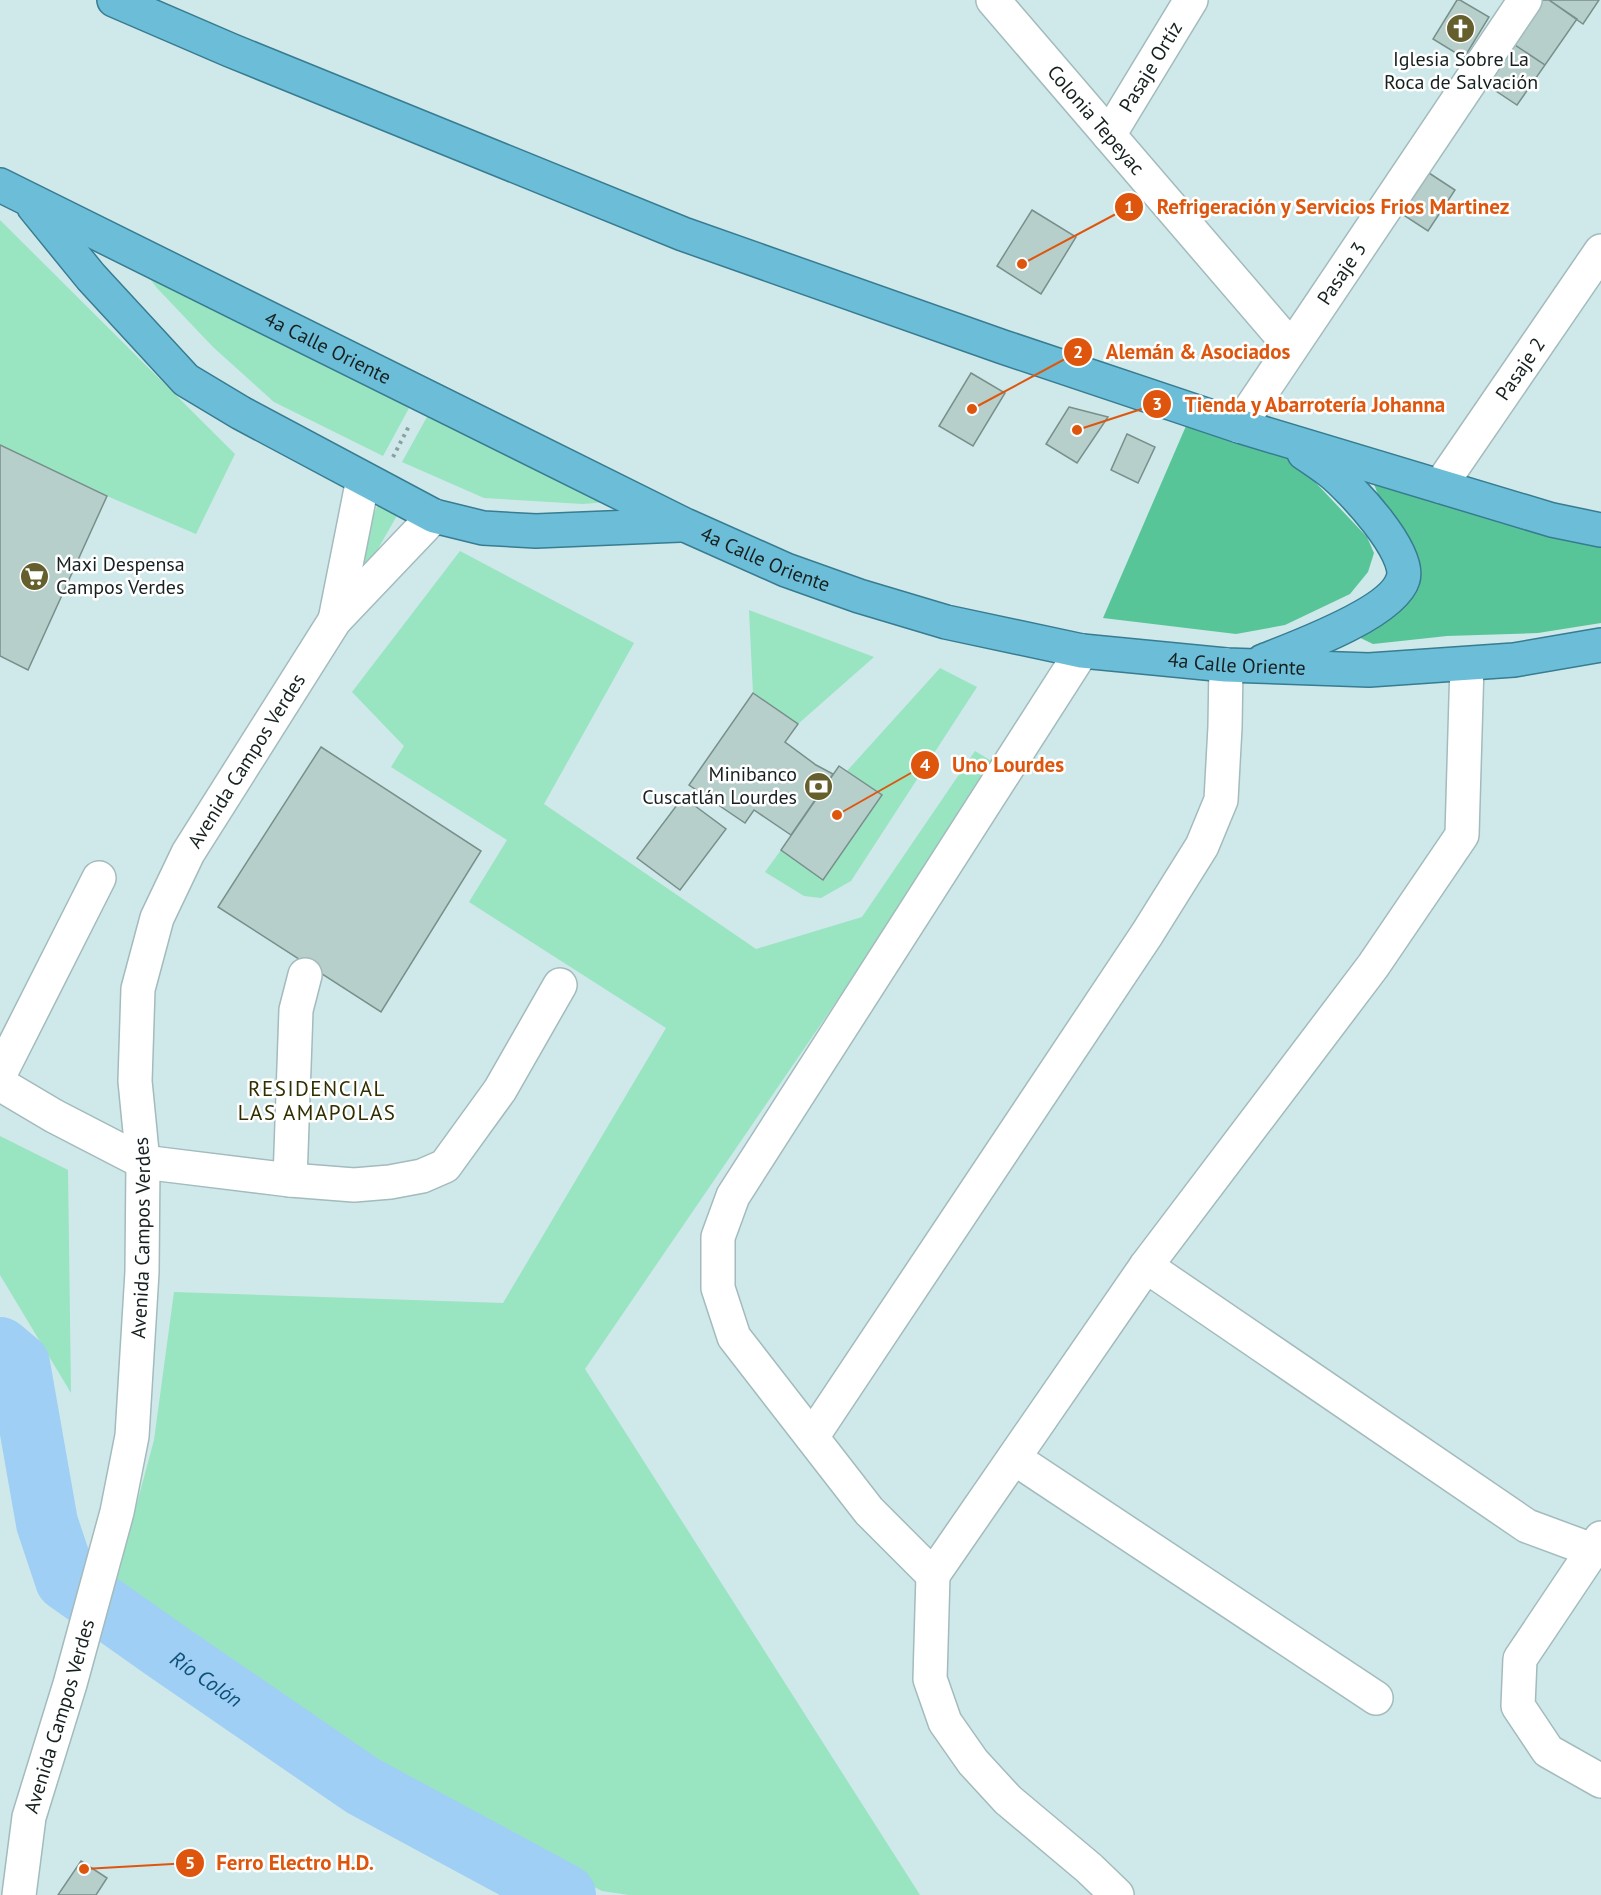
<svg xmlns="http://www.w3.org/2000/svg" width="1601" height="1895" viewBox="0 0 1601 1895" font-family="'PT Sans',sans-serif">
<rect width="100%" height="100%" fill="#cfe8ea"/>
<!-- green -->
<path fill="#99e4c1" d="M 0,220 L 235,454 L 196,534 L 107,496 L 0,445 Z
M 130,253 L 415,397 L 383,456 L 274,402 L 213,347 L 157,288 Z
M 433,406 L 643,499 L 583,504 L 484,498 L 402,462 Z
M 384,488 L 407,498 L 359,582 L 350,577 Z
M 460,551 L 634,643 L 544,804 L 756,949 L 862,917 L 975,751 L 998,765 L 585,1369 L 920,1895 L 629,1895 L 602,1891 L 373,1773 L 115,1585 L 154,1440 L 174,1292 L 503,1303 L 666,1028 L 469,902 L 507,840 L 391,767 L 404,746 L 352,692 Z
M 749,610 L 874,657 L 798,724 L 753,693 Z
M 940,668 L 977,687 L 851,881 L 821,898 L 804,896 L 765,872 L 781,850 L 824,879 L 882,795 L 847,771 Z
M 0,1136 L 68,1170 L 71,1393 L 0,1275 Z"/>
<!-- forest -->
<path fill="#58c598" d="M 1189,419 L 1282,447 L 1367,537 L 1374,553 L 1368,572 L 1350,594 L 1285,625 L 1236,634 L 1103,618 Z
M 1372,479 L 1601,545 L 1601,623 L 1538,633 L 1447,636 L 1373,644 L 1348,632 L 1413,594 L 1420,568 L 1408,539 L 1382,505 Z"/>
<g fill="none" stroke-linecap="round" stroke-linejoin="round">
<!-- river -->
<path stroke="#9fcff4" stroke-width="62" id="s1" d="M 0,1348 L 19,1364 L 47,1523 L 66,1580 L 165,1650 L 363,1786 L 565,1895"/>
</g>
<!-- building -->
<path fill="#b7cfca" stroke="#788f8b" stroke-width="1.5" d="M 1457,0 L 1460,0 L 1489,17 L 1464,58 L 1433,39 Z
M 1542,0 L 1549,0 L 1577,19 L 1545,65 L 1512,43 Z
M 1549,0 L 1599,0 L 1583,24 Z
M 1512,43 L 1545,65 L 1517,105 L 1484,83 Z
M 1429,173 L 1455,190 L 1428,231 L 1402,214 Z
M 1032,210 L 1076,237 L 1041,294 L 997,266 Z
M 971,373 L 1005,393 L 973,446 L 939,426 Z
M 1069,407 L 1108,417 L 1077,463 L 1046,444 Z
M 1127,434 L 1155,447 L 1138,483 L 1111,470 Z
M 0,445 L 107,496 L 28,670 L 0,656 Z
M 753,693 L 798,724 L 785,742 L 816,765 L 833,774 L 791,835 L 754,810 L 745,823 L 689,785 Z
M 321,747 L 481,851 L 381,1012 L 218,907 Z
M 839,766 L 882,795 L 823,880 L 781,850 Z
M 683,797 L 726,829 L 680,890 L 637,858 Z
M 81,1861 L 107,1878 L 96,1895 L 58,1895 Z"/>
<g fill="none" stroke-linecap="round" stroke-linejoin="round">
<defs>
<g id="minor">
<path id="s2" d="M 993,0 L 1291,347"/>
<path id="s3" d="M 1109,135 L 1191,0"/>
<path id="s4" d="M 1239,426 L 1525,0"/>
<path id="s5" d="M 1440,486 L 1601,251"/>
<path d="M 335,620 L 363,479"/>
<path d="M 1082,651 L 733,1196 L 718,1237 L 718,1288 L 734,1337 L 869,1511 L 933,1575 L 1146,1266 L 1373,966 L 1462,835 L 1467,664"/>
<path d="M 0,1074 L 99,878"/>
<path d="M 0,1084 L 54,1116 L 143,1162 L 290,1180 L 354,1185 L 390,1182 L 422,1176 L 445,1166 L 500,1090 L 560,985"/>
<path d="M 290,1180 L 296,1010 L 305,975"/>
<path d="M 1146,1266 L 1527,1526 L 1592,1550"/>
<path d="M 812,1437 L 1147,934 L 1202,846 L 1221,800 L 1225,727 L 1226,665"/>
<path d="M 1014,1458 L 1376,1698"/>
<path d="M 1601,1538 L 1520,1659 L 1518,1706 L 1548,1751 L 1601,1781"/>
<path d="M 933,1575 L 930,1679 L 945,1722 L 973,1762 L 1008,1800 L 1089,1868 L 1117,1895"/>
<path id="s6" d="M 19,1895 L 29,1817 L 70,1684 L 117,1512 L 132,1436 L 142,1272 L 143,1162 L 135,1081 L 138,989 L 157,918 L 188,853 L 335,620 L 434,516"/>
</g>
<g id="trunk">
<path d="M 114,0 L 230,50 L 683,234 L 1003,347 L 1239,426 L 1552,520 L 1601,530"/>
<path id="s7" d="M 0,185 L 685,525 L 786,570 L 859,596 L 946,622 L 1082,651 L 1226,665 L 1369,670 L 1514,660 L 1601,645"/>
<path d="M 34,207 L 91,277 L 186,380 L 241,413 L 434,516 L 483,528 L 536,531 L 680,525"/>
<path d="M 1263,661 C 1296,648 1393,613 1403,579 C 1412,553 1351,488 1331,472 C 1322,465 1313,459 1304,453"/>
</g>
</defs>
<!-- minor casing -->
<use href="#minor" stroke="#a3bbbd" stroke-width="36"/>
<!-- trunk casing -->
<use href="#trunk" stroke="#377c91" stroke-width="36"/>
<!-- path -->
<path stroke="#8c9fa0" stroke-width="4" stroke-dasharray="3 4.5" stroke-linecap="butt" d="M 393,457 L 409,426"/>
<!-- minor -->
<use href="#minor" stroke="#fff" stroke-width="33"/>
<!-- trunk -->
<use href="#trunk" stroke="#6cbed8" stroke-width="33"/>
</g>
<!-- icons -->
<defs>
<symbol id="church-disc" viewBox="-11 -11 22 22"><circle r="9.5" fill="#645f2c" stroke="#fff"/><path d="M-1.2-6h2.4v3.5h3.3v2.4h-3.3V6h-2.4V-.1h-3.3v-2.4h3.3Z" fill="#fff"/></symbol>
<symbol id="supermarket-disc" viewBox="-11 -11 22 22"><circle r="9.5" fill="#645f2c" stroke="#fff"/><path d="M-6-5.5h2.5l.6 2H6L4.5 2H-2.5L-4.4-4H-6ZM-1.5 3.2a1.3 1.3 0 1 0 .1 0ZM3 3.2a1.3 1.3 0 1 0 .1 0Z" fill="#fff"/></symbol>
<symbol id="bank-disc" viewBox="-11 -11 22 22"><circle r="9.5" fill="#645f2c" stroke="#fff"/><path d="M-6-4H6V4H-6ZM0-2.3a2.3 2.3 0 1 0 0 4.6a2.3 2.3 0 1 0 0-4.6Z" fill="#fff"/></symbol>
</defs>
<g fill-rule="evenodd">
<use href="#church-disc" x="1444" y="12" width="33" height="33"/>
<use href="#supermarket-disc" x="18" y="560" width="33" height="33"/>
<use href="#bank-disc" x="802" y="770" width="33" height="33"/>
</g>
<g text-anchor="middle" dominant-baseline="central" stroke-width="5" stroke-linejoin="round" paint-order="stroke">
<!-- poi labels -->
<g font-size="20" fill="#172020" stroke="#fff">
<text x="1461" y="59">Iglesia Sobre La<tspan x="1461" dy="23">Roca de Salvación</tspan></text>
<text x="56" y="564" text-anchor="start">Maxi Despensa<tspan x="56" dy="23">Campos Verdes</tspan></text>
<text x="797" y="774" text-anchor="end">Minibanco<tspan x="797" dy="23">Cuscatlán Lourdes</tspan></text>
</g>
<!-- street labels -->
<g font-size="20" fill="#172020" stroke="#fff">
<text stroke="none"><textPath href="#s3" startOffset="80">Pasaje Ortíz</textPath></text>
<text stroke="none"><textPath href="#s2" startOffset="158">Colonia Tepeyac</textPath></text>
<text stroke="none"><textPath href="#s4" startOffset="184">Pasaje 3</textPath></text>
<text stroke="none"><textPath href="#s7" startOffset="366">4a Calle Oriente</textPath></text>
<text stroke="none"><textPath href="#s5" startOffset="142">Pasaje 2</textPath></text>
<text stroke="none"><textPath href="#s7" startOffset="852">4a Calle Oriente</textPath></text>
<text stroke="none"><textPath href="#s7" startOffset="1338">4a Calle Oriente</textPath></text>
<text stroke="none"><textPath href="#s6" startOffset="1176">Avenida Campos Verdes</textPath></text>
<text stroke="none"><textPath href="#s6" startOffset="672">Avenida Campos Verdes</textPath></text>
<text stroke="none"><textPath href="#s6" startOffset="184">Avenida Campos Verdes</textPath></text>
</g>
<!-- neighbourhood labels -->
<g font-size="21" letter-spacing="1.5" fill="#312e02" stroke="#fff">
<text x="317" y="1088">RESIDENCIAL<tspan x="317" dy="24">LAS AMAPOLAS</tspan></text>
</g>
<!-- water labels -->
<g font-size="21" font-style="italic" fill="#0e5078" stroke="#fff">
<text stroke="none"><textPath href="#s1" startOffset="418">Río Colón</textPath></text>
</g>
</g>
<!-- callouts -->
<path fill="none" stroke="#de560d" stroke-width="2" d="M1022 264L1129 207M972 409L1078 352M1077 430L1157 404M837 815L925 765M84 1869L190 1863"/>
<g fill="#de560d" stroke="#fff" stroke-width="2">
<circle cx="1022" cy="264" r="6"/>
<circle cx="972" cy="409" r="6"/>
<circle cx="1077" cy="430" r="6"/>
<circle cx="837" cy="815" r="6"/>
<circle cx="84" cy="1869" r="6"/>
<circle cx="1129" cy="207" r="15"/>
<circle cx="1078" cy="352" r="15"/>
<circle cx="1157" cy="404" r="15"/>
<circle cx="925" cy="765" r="15"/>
<circle cx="190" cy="1863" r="15"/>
</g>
<g font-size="18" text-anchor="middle" font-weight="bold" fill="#fff">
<text x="1129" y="213">1</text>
<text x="1078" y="358">2</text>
<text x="1157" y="410">3</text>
<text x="925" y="771">4</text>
<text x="190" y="1869">5</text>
</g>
<g font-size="21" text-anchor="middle" font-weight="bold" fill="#de560d" stroke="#fff" stroke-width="5" stroke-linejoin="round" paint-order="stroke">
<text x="1333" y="214">Refrigeración y Servicios Frios Martinez</text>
<text x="1198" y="359">Alemán &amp; Asociados</text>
<text x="1315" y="412">Tienda y Abarrotería Johanna</text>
<text x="1008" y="772">Uno Lourdes</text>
<text x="295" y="1870">Ferro Electro H.D.</text>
</g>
</svg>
